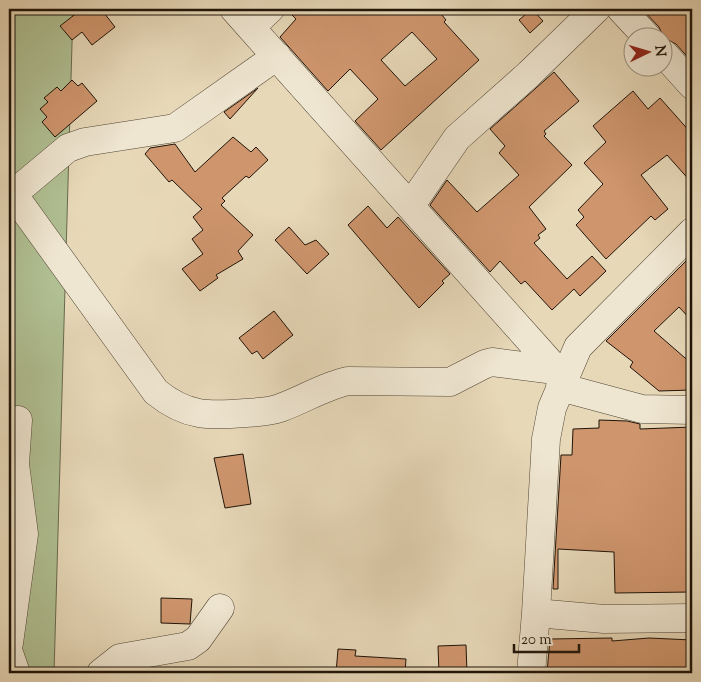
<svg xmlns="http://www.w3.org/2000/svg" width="701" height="682" viewBox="0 0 701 682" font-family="'Sorts Mill Goudy',serif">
<rect width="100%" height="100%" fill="#e7d8b8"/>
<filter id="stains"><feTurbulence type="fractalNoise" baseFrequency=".004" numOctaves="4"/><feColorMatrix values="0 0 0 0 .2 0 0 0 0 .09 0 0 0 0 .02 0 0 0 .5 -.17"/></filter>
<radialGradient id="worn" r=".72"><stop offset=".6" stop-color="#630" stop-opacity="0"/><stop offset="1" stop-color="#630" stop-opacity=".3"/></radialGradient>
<!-- green -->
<path fill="#b0c093" stroke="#686a4e" d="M 9,9 L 73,9 L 54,673 L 9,673 Z"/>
<!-- building -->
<path fill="#cf966e" stroke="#1f1409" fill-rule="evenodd" d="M 82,9 L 101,9 L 115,27 L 92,45 L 82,32 L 72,40 L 60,26 Z
M 286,9 L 437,9 L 446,20 L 444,22 L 479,60 L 381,150 L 355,121 L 378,99 L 350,69 L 328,91 L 280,37 L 296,19 ZM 412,32 L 437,59 L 405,86 L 381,60 Z
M 532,9 L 543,21 L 530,33 L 519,20 Z
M 642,9 L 692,9 L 692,62 L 676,44 L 664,38 L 659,27 Z
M 554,72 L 579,101 L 544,131 L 546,134 L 544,136 L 572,165 L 529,207 L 546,229 L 538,235 L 540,238 L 534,243 L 567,279 L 592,256 L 606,271 L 580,296 L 574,289 L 552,310 L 525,281 L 521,284 L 500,261 L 490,272 L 430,205 L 447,180 L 477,212 L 519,175 L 499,153 L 505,146 L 490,129 Z
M 72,80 L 78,86 L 82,83 L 97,101 L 55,137 L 42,122 L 47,117 L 40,109 L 48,102 L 44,98 L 57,87 L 61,91 Z
M 258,88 L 230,119 L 224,112 Z
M 633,91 L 648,109 L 660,98 L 692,134 L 692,183 L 667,155 L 641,175 L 668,209 L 655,220 L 651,216 L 606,259 L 576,225 L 584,217 L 578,210 L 603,184 L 584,163 L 606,142 L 593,126 Z
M 233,137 L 251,152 L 256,147 L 268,160 L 249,178 L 246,176 L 222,198 L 225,201 L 221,205 L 253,235 L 238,251 L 243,259 L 216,275 L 218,278 L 200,291 L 182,269 L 203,254 L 192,239 L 203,230 L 193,217 L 202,209 L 172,180 L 169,182 L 145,154 L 150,148 L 175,144 L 195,172 Z
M 368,206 L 387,228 L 398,217 L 450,274 L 442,281 L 444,283 L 419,308 L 348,225 Z
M 289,227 L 305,245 L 316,240 L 329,254 L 307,274 L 275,240 Z
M 688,259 L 692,264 L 692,321 L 679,307 L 654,331 L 692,364 L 692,390 L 659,391 L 630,367 L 633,362 L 606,341 Z
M 274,311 L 293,335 L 263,359 L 257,351 L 252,354 L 239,338 Z
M 599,420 L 627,421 L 640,424 L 640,429 L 692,427 L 692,592 L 615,593 L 614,552 L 558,549 L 558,589 L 553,589 L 561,455 L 572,455 L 573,429 L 599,428 Z
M 243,454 L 251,504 L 225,508 L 214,458 Z
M 161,598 L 192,599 L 190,624 L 161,623 Z
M 612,638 L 612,641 L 649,638 L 692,640 L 692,673 L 547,673 L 550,639 Z
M 466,645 L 467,673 L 439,673 L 438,646 Z
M 338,649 L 356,650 L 355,656 L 406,659 L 405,673 L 336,673 Z"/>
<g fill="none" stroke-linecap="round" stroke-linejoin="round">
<defs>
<path id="minor" d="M 234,9 L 561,375
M 621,9 L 648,38
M 252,26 L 270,9
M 664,54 L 692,85
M 13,194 L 156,392 C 187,417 209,416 246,413 C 257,412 270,412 280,408 C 303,400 324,386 348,381 L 450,382 L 485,364 L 492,362 L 555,370
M 411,205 L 457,138 L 529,74 L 596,9
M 9,206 L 13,194 L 68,148 L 85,142 L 175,128 L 277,56
M 560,387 L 642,409 L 692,410
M 536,613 L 604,619 L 692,618
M 9,643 L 24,534 L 15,464 L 18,420
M 9,653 L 16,673
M 101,673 L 120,658 L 188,646 L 198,639 L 220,608
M 531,673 L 536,613 L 546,439 L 552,408 L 578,347 L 692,232"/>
</defs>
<!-- minor casing -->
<use href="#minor" stroke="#514535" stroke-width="29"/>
<!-- minor -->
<use href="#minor" stroke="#efe6d1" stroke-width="28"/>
</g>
<!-- margin -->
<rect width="701" height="682" fill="none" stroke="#e7d8b8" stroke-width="30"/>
<rect x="10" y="10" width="681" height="662" fill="none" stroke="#1f1409" stroke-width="2.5"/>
<rect x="15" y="15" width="671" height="652" fill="none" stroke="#1f1409"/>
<!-- north arrow -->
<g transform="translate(648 52) rotate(85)"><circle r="24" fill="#efe6d1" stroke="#9c9281"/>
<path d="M0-4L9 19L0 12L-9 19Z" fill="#8f2418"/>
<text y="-8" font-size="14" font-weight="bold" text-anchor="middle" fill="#1f1409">N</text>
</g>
<!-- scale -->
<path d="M514 644v8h65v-8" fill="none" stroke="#1f1409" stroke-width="2.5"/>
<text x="521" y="644" font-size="15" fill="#1f1409" stroke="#efe6d1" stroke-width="4" paint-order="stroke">20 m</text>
<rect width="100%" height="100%" filter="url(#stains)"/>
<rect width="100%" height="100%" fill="url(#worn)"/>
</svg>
